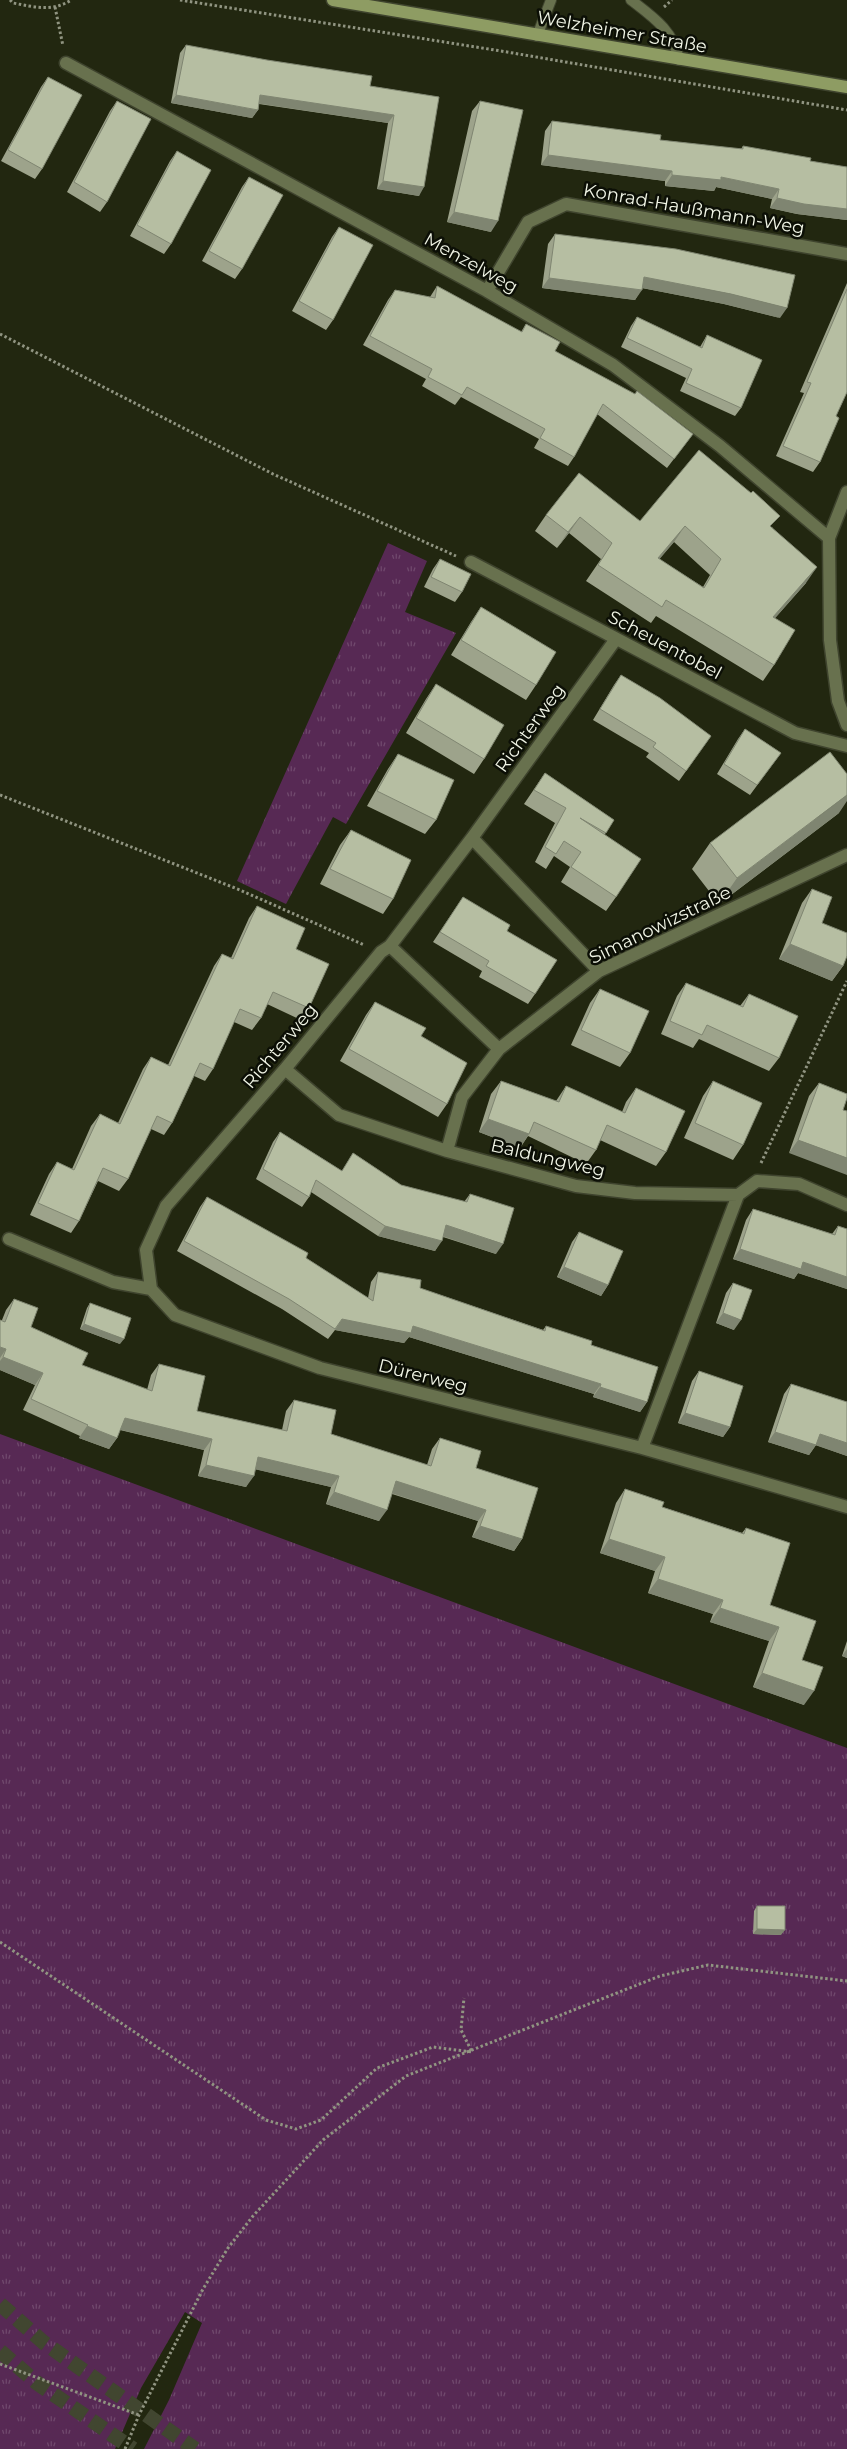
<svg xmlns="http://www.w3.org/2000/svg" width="847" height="2449" viewBox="0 0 847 2449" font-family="Montserrat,sans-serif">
<defs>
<pattern id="grass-tufts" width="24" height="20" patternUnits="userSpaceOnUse" patternTransform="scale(1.25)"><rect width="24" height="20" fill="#572954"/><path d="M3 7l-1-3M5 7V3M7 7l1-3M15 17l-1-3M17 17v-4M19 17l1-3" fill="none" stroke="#70496d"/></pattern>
</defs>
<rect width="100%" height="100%" fill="#222710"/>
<!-- grass -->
<path fill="url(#grass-tufts)" d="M 388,543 L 427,561 L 405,612 L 456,633 L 346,824 L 333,817 L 286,904 L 237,881 Z
M 0,1434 L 847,1748 L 847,2449 L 144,2449 L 169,2400 L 202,2323 L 185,2312 L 141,2388 L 115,2449 L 0,2449 Z"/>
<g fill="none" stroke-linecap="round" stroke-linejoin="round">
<!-- highway-tunnel -->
<path stroke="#414630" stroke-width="15" stroke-dasharray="15 8" stroke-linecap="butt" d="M 0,2304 L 43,2342 L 195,2449
M 0,2351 L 37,2383 L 133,2449"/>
<defs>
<path id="lane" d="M 631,0 C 653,17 674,31 679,60
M 537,36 L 551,0"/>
<path id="street" d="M 66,63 L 487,291 L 613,365 L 720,446 L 829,538
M 487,291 L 528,222 L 566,204 L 847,254
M 847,492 L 829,538 L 830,640 L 838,701 L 847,725
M 471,562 L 795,733 L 847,746
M 472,838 L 599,971
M 390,946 L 499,1049
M 285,1069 L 339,1115 L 447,1151 L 576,1186 L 635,1193 L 738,1195 L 757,1181 L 799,1184 L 847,1205
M 447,1151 L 462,1097 L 499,1049 L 599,971 L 847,855
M 9,1239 L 113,1282 L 151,1289 L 175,1315 L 320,1368 L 642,1448 L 847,1507
M 151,1289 L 146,1250 L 166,1206 L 285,1069 L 381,952 L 390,946 L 472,838 L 616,639
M 642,1448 L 738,1195"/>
<path id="secondary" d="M 333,0 L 847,87"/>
</defs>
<!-- lane casing -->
<use href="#lane" stroke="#3f442e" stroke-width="12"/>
<!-- street casing -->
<use href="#street" stroke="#3f442e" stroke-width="15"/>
<!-- secondary casing -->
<use href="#secondary" stroke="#3f442e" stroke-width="15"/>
<!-- path -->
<path stroke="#909481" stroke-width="3" stroke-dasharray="2.5 2.5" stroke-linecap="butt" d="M 10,0 L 13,3 C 34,7 53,12 71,0
M 180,0 L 501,51 L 847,110
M 55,7 L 63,46
M 664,7 L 672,0
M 0,334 L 273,474 L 456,556
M 0,795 L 240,890 L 364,945
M 761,1163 L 847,981
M 0,1942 L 266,2120 L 296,2129 L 321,2120 L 377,2068 L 433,2047 L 472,2052 L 461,2030 L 464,1998
M 0,2364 L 139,2415
M 125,2449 L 139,2415 L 203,2289 L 228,2248 L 253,2216 L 323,2140 L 406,2076 L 660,1976 L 708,1965 L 847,1981"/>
<!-- lane -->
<use href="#lane" stroke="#68714e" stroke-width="10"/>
<!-- street -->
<use href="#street" stroke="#68714e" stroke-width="12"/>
<!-- secondary -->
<use href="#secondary" stroke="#8e9c63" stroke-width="12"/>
</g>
<!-- wall -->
<path fill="#9da38b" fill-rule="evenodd" d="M 186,45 L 370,86 L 439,97 L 419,196 L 377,189 L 388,123 L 259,104 L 258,110 L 252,118 L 171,103 L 180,53 Z
M 48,77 L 42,169 L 35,179 L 1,161 L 41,87 Z
M 117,101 L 107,202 L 100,212 L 67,192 L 110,111 Z
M 480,101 L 491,232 L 447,222 L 472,111 Z
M 552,121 L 660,140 L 741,149 L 743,146 L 810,161 L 847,167 L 847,220 L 797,214 L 770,208 L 772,199 L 716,187 L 714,191 L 665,186 L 665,181 L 541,165 L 545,131 Z
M 177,151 L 171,244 L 164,254 L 130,236 L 170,161 Z
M 249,177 L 242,269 L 235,279 L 202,261 L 242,187 Z
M 339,227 L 333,320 L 326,330 L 292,311 L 332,237 Z
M 555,234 L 780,318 L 724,304 L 642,288 L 635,300 L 542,288 L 548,244 Z
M 847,283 L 847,392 L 836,416 L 820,462 L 813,472 L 776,456 L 804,393 L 800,392 Z
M 437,286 L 521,332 L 526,324 L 555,351 L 693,434 L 667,468 L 597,414 L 574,457 L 568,466 L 534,448 L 539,439 L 461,397 L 455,405 L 422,386 L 426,379 L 363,345 L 388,300 L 395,290 L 430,297 Z
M 637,317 L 700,347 L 707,335 L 741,408 L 735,416 L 680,391 L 686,378 L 621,347 L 631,326 Z
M 546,515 L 640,521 L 772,527 L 806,583 L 775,618 L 774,665 L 763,681 L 656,616 L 651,623 L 586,581 L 601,559 L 569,533 L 557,548 L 535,531 ZM 674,542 L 710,575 L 703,587 L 659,559 Z
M 440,559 L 462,592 L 455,602 L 424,587 L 433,569 Z
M 481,607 L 536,685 L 526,700 L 451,655 L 471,622 Z
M 621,675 L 711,736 L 679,781 L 646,757 L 649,753 L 593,720 L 614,685 Z
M 436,684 L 484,759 L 474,774 L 406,733 L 426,699 Z
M 745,729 L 781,753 L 750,795 L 717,774 L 738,739 Z
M 398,754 L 436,820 L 425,834 L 367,806 L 388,769 Z
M 545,773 L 614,820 L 605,834 L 616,897 L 606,911 L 561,882 L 570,867 L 554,856 L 546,869 L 535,862 L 555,823 L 524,804 Z
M 839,813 L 719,904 L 692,869 L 710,843 Z
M 351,830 L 393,899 L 383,914 L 320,884 L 340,845 Z
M 812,889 L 822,923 L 843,966 L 832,981 L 779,959 L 802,903 Z
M 463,897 L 507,931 L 535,994 L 528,1004 L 479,977 L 482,971 L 433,942 Z
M 257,906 L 296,949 L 309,1008 L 301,1020 L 267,1004 L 261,1018 L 252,1030 L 234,1022 L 213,1069 L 205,1081 L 194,1076 L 172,1123 L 164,1135 L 151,1129 L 128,1179 L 119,1191 L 98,1181 L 79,1221 L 71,1233 L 30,1215 L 49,1174 L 57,1162 L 72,1169 L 91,1126 L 100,1114 L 118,1123 L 143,1069 L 151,1057 L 168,1065 L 214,966 L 222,954 L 231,958 L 249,918 Z
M 686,983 L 740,1006 L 749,994 L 779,1058 L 769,1071 L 699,1039 L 693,1048 L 661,1034 L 677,996 Z
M 600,989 L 630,1053 L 620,1067 L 571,1045 L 590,1003 Z
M 375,1002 L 421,1036 L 447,1104 L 438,1117 L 340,1061 L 366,1015 Z
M 501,1081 L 556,1101 L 566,1086 L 622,1112 L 626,1102 L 636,1088 L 666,1152 L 656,1166 L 600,1140 L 596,1150 L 586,1164 L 528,1136 L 520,1148 L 479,1132 L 491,1094 Z
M 713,1081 L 743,1145 L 733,1160 L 684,1138 L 703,1096 Z
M 819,1083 L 847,1094 L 789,1153 L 809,1096 Z
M 280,1132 L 342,1171 L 353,1153 L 401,1185 L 464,1202 L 470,1194 L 496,1254 L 443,1237 L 435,1251 L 378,1236 L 311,1192 L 309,1197 L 302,1207 L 256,1179 L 273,1142 Z
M 207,1197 L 306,1258 L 368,1298 L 371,1282 L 378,1272 L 420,1288 L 543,1330 L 546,1326 L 591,1345 L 647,1402 L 640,1412 L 593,1397 L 594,1394 L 409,1337 L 404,1343 L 335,1330 L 328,1339 L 282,1309 L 177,1251 L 200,1207 Z
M 753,1209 L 832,1234 L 838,1226 L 847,1229 L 847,1289 L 798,1273 L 794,1279 L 733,1259 L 746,1220 Z
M 579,1232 L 608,1285 L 601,1296 L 557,1277 L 572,1242 Z
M 733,1283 L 734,1330 L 716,1323 L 726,1293 Z
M 14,1299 L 31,1327 L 82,1365 L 147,1390 L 151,1375 L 159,1364 L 197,1411 L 282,1430 L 286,1411 L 294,1400 L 331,1434 L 427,1465 L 432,1449 L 440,1438 L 476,1468 L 522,1539 L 514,1551 L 472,1537 L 478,1521 L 392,1494 L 379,1521 L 326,1504 L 331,1487 L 255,1469 L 246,1487 L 198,1476 L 204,1450 L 120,1430 L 117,1438 L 109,1449 L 79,1438 L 80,1436 L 23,1410 L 35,1385 L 0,1370 L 0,1320 L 2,1320 L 6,1310 Z
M 90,1303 L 120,1344 L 80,1329 L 87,1308 Z
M 699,1371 L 730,1427 L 723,1437 L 678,1423 L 692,1381 Z
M 791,1384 L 847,1402 L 847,1456 L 816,1445 L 809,1455 L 768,1442 L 784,1394 Z
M 625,1489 L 662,1507 L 742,1533 L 746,1528 L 770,1605 L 802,1660 L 804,1705 L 753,1687 L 769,1641 L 710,1622 L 713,1614 L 648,1593 L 655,1571 L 600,1553 L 616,1503 Z
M 847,1641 L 847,1658 L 842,1656 Z
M 757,1906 L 781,1935 L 753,1934 L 754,1911 Z"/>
<!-- shaded-wall -->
<path fill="#7f8571" d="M 176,95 L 258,110 L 252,118 L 171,103 Z
M 260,95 L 394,115 L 388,123 L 255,103 Z
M 548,155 L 672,171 L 665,181 L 541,165 Z
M 672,175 L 721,177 L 779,189 L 772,199 L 716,187 L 714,191 L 665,186 Z
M 383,181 L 424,187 L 419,196 L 377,189 Z
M 777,198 L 847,209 L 847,220 L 797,214 L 770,208 Z
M 454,212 L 498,221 L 491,232 L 447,222 Z
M 644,277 L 731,294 L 787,308 L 780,318 L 724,304 L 637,287 Z
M 549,278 L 642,290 L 635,300 L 542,288 Z
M 580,517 L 569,533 L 557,548 L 568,532 Z
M 685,526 L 674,542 L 647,574 L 658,558 Z
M 817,567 L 806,583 L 762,633 L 773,617 Z
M 847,795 L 847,801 L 839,813 L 719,904 L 737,878 Z
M 790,944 L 843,966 L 832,981 L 779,959 Z
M 488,1119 L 529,1134 L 520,1148 L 479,1132 Z
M 798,1140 L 847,1158 L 847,1175 L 789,1153 Z
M 446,1225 L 503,1244 L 496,1254 L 439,1235 Z
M 385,1226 L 442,1241 L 435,1251 L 378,1236 Z
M 740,1249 L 803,1262 L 847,1277 L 847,1289 L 798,1273 L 794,1279 L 733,1259 Z
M 564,1267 L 608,1285 L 601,1296 L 557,1277 Z
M 723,1313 L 741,1320 L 734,1330 L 716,1323 Z
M 342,1319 L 413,1326 L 601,1384 L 594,1394 L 409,1337 L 404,1343 L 335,1330 Z
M 84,1324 L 124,1339 L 120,1344 L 80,1329 Z
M 0,1347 L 6,1349 L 0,1358 Z
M 3,1357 L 43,1373 L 35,1385 L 0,1370 L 0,1361 Z
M 600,1387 L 647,1402 L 640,1412 L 593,1397 Z
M 685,1413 L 730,1427 L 723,1437 L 678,1423 Z
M 125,1418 L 212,1439 L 204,1450 L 117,1429 Z
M 87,1426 L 117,1438 L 109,1449 L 79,1438 Z
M 775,1432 L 816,1445 L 809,1455 L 768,1442 Z
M 820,1434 L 847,1443 L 847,1456 L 812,1444 Z
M 258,1457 L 339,1476 L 331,1487 L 250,1468 Z
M 206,1465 L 254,1476 L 246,1487 L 198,1476 Z
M 396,1481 L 486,1510 L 478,1521 L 388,1492 Z
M 334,1492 L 387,1510 L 379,1521 L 326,1504 Z
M 480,1526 L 522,1539 L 514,1551 L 472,1537 Z
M 609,1539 L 665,1557 L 655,1571 L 600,1553 Z
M 658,1579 L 723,1600 L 713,1614 L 648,1593 Z
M 720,1608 L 779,1627 L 769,1641 L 710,1622 Z
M 847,1649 L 847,1658 L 842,1656 Z
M 762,1673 L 814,1691 L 804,1705 L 753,1687 Z
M 757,1929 L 785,1930 L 781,1935 L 753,1934 Z"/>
<!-- building -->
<path fill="#b6bea2" stroke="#7f8571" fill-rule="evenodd" d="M 186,45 L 267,60 L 372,76 L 370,86 L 439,97 L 424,187 L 383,181 L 394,115 L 260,95 L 258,110 L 176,95 Z
M 48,77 L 82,95 L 42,169 L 8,150 Z
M 117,101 L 151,119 L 107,202 L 74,182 Z
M 480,101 L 523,110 L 498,221 L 454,212 Z
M 552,121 L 661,135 L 660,140 L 743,149 L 743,146 L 811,158 L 810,161 L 847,167 L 847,209 L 804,204 L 777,198 L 779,189 L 721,177 L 721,180 L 672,175 L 672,171 L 548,155 Z
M 177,151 L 211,170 L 171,244 L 137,225 Z
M 249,177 L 283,195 L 242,269 L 209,251 Z
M 339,227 L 373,245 L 333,320 L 299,301 Z
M 555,234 L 676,249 L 795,275 L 787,308 L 731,294 L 644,277 L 642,290 L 549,278 Z
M 437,286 L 522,332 L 526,324 L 560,342 L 555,351 L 635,394 L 637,391 L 693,434 L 674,459 L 603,404 L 574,457 L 540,438 L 545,429 L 467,387 L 462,395 L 428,377 L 432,369 L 370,336 L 395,290 L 435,298 Z
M 847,289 L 847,392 L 836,416 L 839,418 L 820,462 L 783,446 L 811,383 L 807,382 Z
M 637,317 L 702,348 L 707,335 L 762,360 L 741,408 L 686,383 L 692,369 L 627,338 Z
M 699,450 L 751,493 L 753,491 L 780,516 L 770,526 L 817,567 L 773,617 L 795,630 L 774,665 L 666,600 L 662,607 L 598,565 L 612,543 L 580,517 L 568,532 L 546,515 L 579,473 L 640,521 ZM 685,526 L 721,559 L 704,588 L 658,558 Z
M 440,559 L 471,574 L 462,592 L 431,577 Z
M 481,607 L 556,652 L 536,685 L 461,640 Z
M 621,675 L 660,698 L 711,736 L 686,771 L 653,747 L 656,743 L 600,709 Z
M 436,684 L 504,725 L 484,759 L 416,718 Z
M 745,729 L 781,753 L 757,785 L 724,764 Z
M 830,752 L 847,774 L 847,795 L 737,878 L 710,843 Z
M 398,754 L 454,780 L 436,820 L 377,791 Z
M 545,773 L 614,820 L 606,833 L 580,818 L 641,859 L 616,897 L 571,867 L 581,852 L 564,841 L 556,854 L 545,847 L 566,808 L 534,790 Z
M 351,830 L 411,860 L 393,899 L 330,869 Z
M 812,889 L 832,897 L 822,923 L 847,933 L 847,956 L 843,966 L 790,944 Z
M 463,897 L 510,925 L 507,931 L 557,960 L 535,994 L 486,966 L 489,961 L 440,932 Z
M 257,906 L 305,928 L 296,949 L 329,964 L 309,1008 L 273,992 L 261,1018 L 240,1009 L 213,1069 L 200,1063 L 172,1123 L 157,1116 L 128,1179 L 103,1168 L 79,1221 L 38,1203 L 57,1162 L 74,1170 L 100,1114 L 120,1124 L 151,1057 L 170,1066 L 222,954 L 233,959 Z
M 686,983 L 743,1007 L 749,994 L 798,1016 L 779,1058 L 707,1025 L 702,1035 L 670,1021 Z
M 600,989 L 649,1011 L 630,1053 L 581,1030 Z
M 375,1002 L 426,1028 L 421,1036 L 467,1063 L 447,1104 L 349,1049 Z
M 501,1081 L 559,1102 L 566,1086 L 625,1113 L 636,1088 L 685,1111 L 666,1152 L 607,1125 L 596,1150 L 534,1122 L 529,1134 L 488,1119 Z
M 713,1081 L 762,1103 L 743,1145 L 695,1123 Z
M 819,1083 L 847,1094 L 847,1098 L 843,1110 L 847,1111 L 847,1158 L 798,1140 Z
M 280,1132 L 342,1171 L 353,1153 L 401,1185 L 467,1202 L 470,1194 L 514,1208 L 503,1244 L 446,1225 L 442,1241 L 385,1226 L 316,1180 L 309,1197 L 263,1169 Z
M 207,1197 L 308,1253 L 306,1258 L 373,1301 L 378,1272 L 421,1280 L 420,1288 L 545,1331 L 546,1326 L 592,1341 L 591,1345 L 658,1367 L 647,1402 L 600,1387 L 601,1384 L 413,1326 L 411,1333 L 342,1319 L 335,1329 L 289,1299 L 184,1241 Z
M 753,1209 L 835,1235 L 838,1226 L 847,1229 L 847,1277 L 803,1262 L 801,1269 L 740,1249 Z
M 579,1232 L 623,1251 L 608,1285 L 564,1267 Z
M 733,1283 L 752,1290 L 741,1320 L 723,1313 Z
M 14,1299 L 38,1308 L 31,1327 L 88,1353 L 82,1365 L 152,1391 L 159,1364 L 205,1376 L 197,1411 L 287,1431 L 294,1400 L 336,1410 L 331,1434 L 431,1466 L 440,1438 L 481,1451 L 476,1468 L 538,1488 L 522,1539 L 480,1526 L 486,1510 L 396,1481 L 387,1510 L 334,1492 L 339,1476 L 258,1457 L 254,1476 L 206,1465 L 212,1439 L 125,1418 L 117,1438 L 87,1426 L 88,1425 L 31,1399 L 43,1373 L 3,1357 L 6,1349 L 0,1347 L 0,1320 L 5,1322 Z
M 90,1303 L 131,1318 L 124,1339 L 84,1324 Z
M 699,1371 L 743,1386 L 730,1427 L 685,1413 Z
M 791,1384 L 847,1402 L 847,1443 L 820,1434 L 816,1445 L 775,1432 Z
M 625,1489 L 664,1502 L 662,1507 L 744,1534 L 746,1528 L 790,1543 L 770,1605 L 816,1621 L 802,1660 L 823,1667 L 814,1691 L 762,1673 L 779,1627 L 720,1608 L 723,1600 L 658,1579 L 665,1557 L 609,1539 Z
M 757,1906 L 785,1906 L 785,1930 L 757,1929 Z"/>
<g text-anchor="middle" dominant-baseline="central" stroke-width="5" stroke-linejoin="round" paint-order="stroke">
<!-- street labels -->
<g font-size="18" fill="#f1f5e6" stroke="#0c0f06">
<text transform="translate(622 32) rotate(10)">Welzheimer Straße</text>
<text transform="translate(694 209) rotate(10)">Konrad-Haußmann-Weg</text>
<text transform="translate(471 263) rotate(29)">Menzelweg</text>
<text transform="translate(665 645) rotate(28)">Scheuentobel</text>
<text transform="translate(530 728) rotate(-54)">Richterweg</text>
<text transform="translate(660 925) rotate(-26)">Simanowizstraße</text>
<text transform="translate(280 1046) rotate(-50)">Richterweg</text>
<text transform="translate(548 1158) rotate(13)">Baldungweg</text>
<text transform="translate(423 1376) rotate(14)">Dürerweg</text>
</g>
</g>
</svg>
